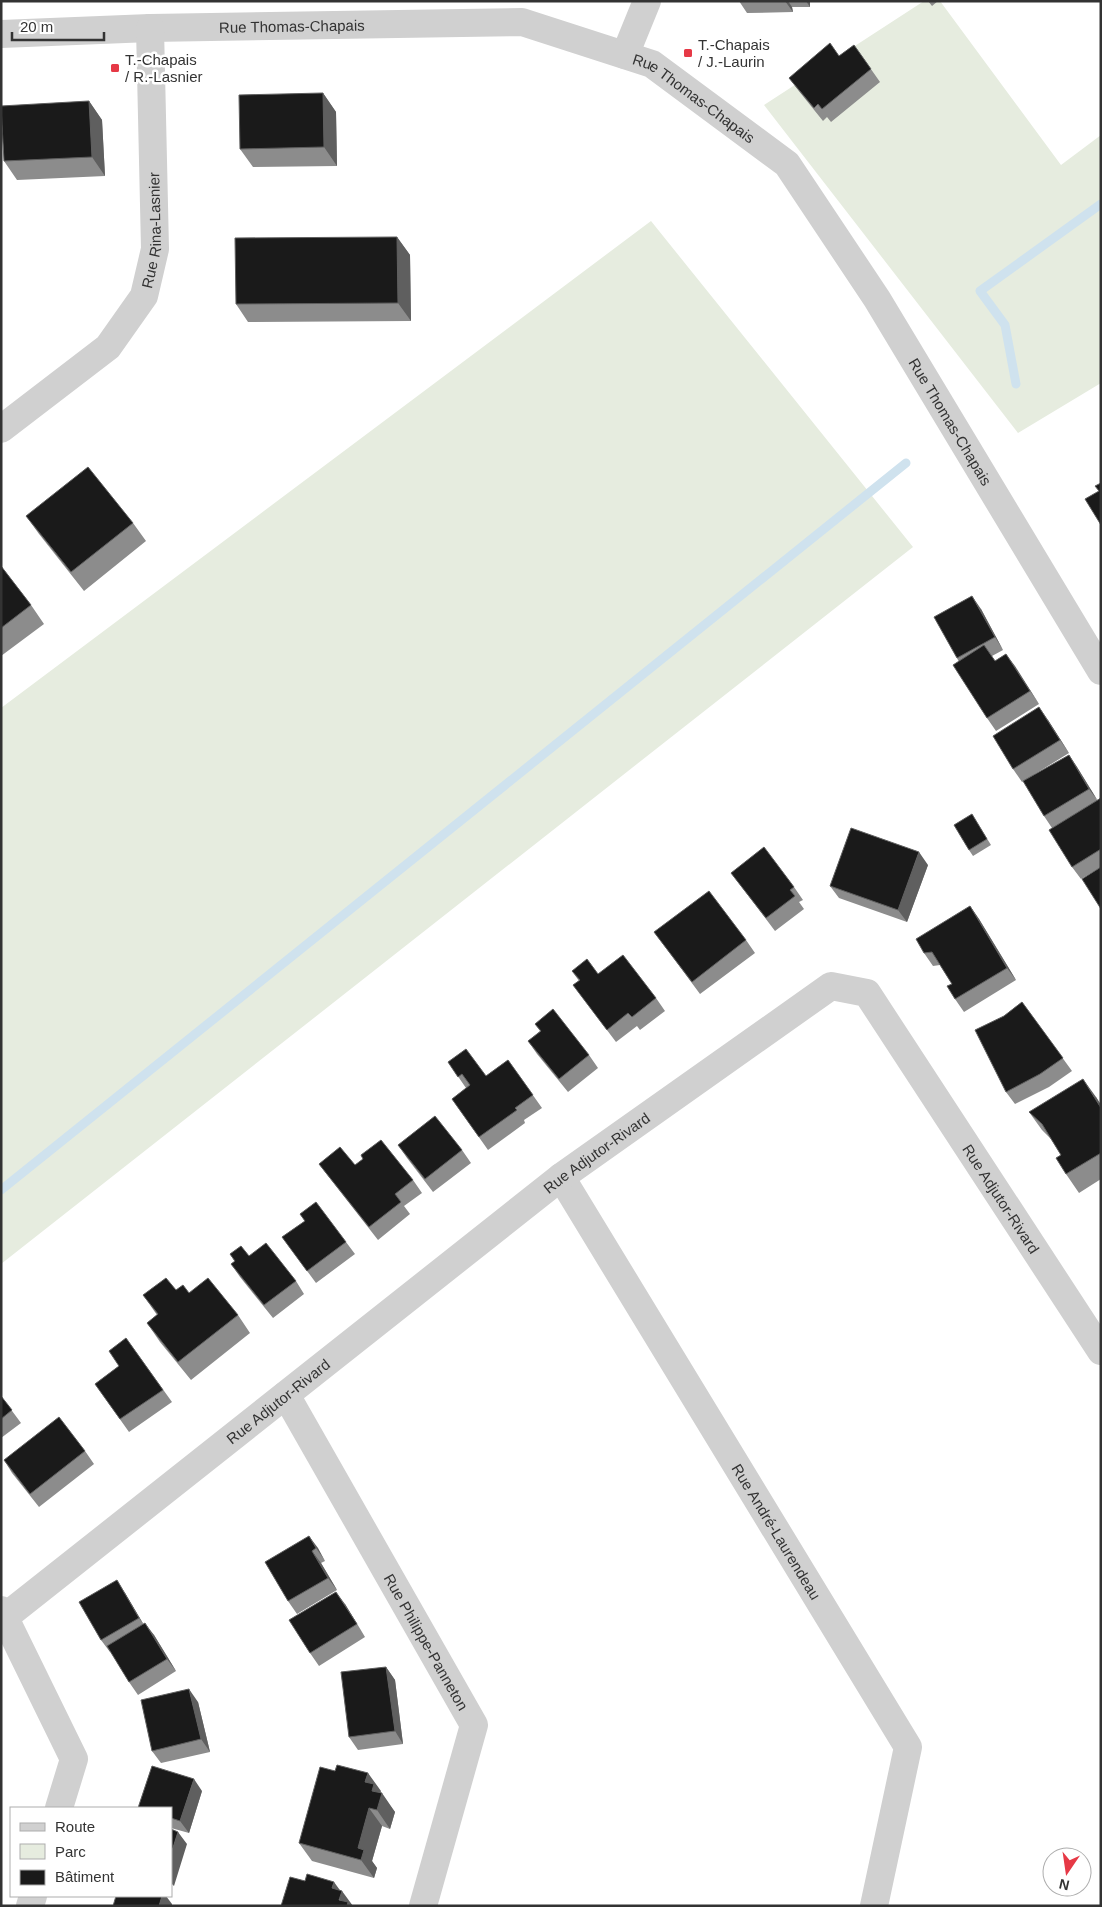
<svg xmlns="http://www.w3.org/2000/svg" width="1102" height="1907" viewBox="0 0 1102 1907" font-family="Helvetica,sans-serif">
<rect width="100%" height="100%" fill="#fff"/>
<!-- green -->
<path fill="#e6ecdf" d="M 924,1 L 940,1 L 1061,165 L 1101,135 L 1101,383 L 1018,433 L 764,105 Z
M 651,221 L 913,547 L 1,1264 L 1,708 Z"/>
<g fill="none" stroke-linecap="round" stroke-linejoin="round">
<!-- stream -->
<path stroke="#cfe2ee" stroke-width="9" d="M 1016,384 L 1005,325 L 980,291 L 1101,204
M 1,1190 L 906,463"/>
<!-- minor -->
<g stroke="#d0d0d0" stroke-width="28">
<path id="s1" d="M 1,34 L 150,28 L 522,22 L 652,64 L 787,164 L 877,299 L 1101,671"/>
<path d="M 625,55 L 647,1"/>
<path id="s2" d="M 1,429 L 108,347 L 144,296 L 155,249 L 150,28"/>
<path id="s3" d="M 561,1177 L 908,1747 L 874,1906"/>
<path id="s4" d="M 286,1395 L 474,1725 L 423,1906"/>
<path d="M 1,1610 L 74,1759 L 59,1808"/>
<path id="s5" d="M 5,1617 L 561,1177 L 831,986 L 867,993 L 1101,1351"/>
<path d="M 30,1906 L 33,1896"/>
</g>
</g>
<!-- wall -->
<path fill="#8c8c8c" d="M 739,1 L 810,1 L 810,7 L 792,7 L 793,12 L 747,13 Z
M 928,1 L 938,1 L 932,6 Z
M 854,45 L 880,82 L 831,122 L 827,117 L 823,121 L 798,90 L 789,78 L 839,56 Z
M 323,93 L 336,112 L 337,166 L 253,167 L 240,149 Z
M 89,101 L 102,120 L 105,176 L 17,180 L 4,161 Z
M 397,237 L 410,255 L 411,321 L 248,322 L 236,304 Z
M 26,516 L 133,523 L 146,541 L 84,591 L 39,534 Z
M 1,566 L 31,605 L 44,624 L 1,656 Z
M 981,609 L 1003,650 L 992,656 L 995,661 L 1006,654 L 1039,704 L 996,731 L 987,718 L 957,658 Z
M 1048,720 L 1069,753 L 1022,782 L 1013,769 Z
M 1069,755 L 1077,767 L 1097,800 L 1101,798 L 1101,867 L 1081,879 L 1072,867 L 1052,828 L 1044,816 Z
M 976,821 L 991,845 L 973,856 L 969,850 Z
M 928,865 L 907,922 L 839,898 L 830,886 Z
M 731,873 L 794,887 L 803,900 L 799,902 L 804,909 L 775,931 Z
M 970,906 L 979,919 L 1016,980 L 964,1012 L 955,999 L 952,984 L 940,965 L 933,966 L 924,953 Z
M 654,932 L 746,940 L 755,953 L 700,994 Z
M 572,971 L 598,974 L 656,998 L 665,1011 L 640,1030 L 637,1026 L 616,1042 L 573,985 L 579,981 Z
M 1022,1002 L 1072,1071 L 1049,1087 L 1015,1104 L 1006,1092 L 1004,1016 Z
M 535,1024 L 589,1055 L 598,1068 L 568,1092 L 537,1054 L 528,1041 L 540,1031 Z
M 508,1060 L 542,1108 L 524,1120 L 525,1123 L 488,1150 L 452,1099 L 466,1088 L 448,1062 L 486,1076 Z
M 1096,1097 L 1101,1105 L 1101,1179 L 1079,1193 L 1066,1174 L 1061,1155 L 1051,1139 L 1042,1130 L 1029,1112 Z
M 398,1145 L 462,1150 L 471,1163 L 433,1192 L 407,1158 Z
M 319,1164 L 355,1165 L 413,1180 L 422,1193 L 404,1206 L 410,1214 L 378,1240 L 328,1176 Z
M 300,1214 L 346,1242 L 355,1254 L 316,1283 L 282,1237 L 305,1221 Z
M 230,1254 L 249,1256 L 296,1281 L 304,1294 L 273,1318 L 240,1277 L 231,1264 L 235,1262 Z
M 176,1290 L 189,1293 L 238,1315 L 250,1333 L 191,1380 L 160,1342 L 147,1323 L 157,1315 L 143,1295 Z
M 126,1338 L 172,1402 L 129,1432 L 95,1384 L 119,1366 Z
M 1,1396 L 21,1423 L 1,1438 Z
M 85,1451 L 94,1464 L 39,1507 L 12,1473 L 4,1460 Z
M 309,1536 L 325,1561 L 321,1563 L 337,1590 L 297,1614 L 288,1601 Z
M 125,1593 L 143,1624 L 154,1635 L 176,1671 L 138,1695 L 129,1682 L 111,1652 L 110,1652 L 101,1640 Z
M 345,1604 L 365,1637 L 319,1666 L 310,1653 Z
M 386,1667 L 395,1680 L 403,1744 L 358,1750 L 349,1737 Z
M 198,1702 L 210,1752 L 161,1763 L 152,1751 Z
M 202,1791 L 189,1833 L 171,1828 L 171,1808 Z
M 381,1791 L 380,1793 L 395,1812 L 390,1829 L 382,1826 L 372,1861 L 377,1868 L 374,1878 L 312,1861 L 299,1843 Z"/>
<!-- shaded-wall -->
<path fill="#5f5f5f" d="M 785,1 L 788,1 L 792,7 L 793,12 Z
M 806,1 L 810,1 L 810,7 Z
M 323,93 L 336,112 L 337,166 L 324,147 Z
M 89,101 L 102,120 L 105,176 L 92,157 Z
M 397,237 L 410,255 L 411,321 L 398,303 Z
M 972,596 L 981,609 L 1003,650 L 995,637 Z
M 1006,654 L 1015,666 L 1039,704 L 1030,691 Z
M 1039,707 L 1048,720 L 1069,753 L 1060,740 Z
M 1069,755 L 1077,767 L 1098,801 L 1089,789 Z
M 919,852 L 928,865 L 907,922 L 898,910 Z
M 970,906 L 979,919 L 1016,980 L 1007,968 Z
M 1083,1079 L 1096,1097 L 1101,1105 L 1101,1108 Z
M 309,1536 L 318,1548 L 325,1561 L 316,1548 Z
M 312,1551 L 321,1563 L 337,1590 L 328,1578 Z
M 117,1580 L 125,1593 L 147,1630 L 139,1618 Z
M 336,1592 L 345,1604 L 365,1637 L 357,1624 Z
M 145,1623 L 154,1635 L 176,1671 L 167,1659 Z
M 386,1667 L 395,1680 L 403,1744 L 395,1731 Z
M 189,1689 L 198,1702 L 210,1752 L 201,1739 Z
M 368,1773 L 381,1791 L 380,1793 L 382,1793 L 395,1812 L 390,1829 L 377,1810 L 365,1782 Z
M 194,1779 L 202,1791 L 189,1833 L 180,1821 Z
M 369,1808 L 382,1826 L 372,1861 L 377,1868 L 374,1878 L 361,1860 L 358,1848 Z
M 178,1832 L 187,1844 L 174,1886 L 171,1883 L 171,1854 Z
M 334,1882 L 342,1893 L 342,1891 L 353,1906 L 344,1906 L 332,1888 Z
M 162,1896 L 166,1896 L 172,1904 L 172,1906 L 159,1906 Z"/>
<!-- building -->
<path fill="#1a1a1a" stroke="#5f5f5f" d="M 830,43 L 839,56 L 854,45 L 871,69 L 822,109 L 818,104 L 814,108 L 789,78 Z
M 323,93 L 324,147 L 240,149 L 239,95 Z
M 89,101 L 92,157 L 4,161 L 1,106 Z
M 397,237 L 398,303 L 236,304 L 235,238 Z
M 88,467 L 133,523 L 71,572 L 26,516 Z
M 1101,483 L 1101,525 L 1085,499 L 1099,491 L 1095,486 Z
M 1,566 L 31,605 L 1,628 Z
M 972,596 L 995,637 L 957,658 L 934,617 Z
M 984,645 L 995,661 L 1006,654 L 1030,691 L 987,718 L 953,665 Z
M 1039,707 L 1060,740 L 1013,769 L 993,736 Z
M 1069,755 L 1089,789 L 1044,816 L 1023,781 Z
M 1101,798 L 1101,849 L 1072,867 L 1049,830 Z
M 972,814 L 987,839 L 969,850 L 954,825 Z
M 851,828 L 919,852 L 898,910 L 830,886 Z
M 764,847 L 794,887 L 790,890 L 795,896 L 766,918 L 731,873 Z
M 1101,867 L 1101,909 L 1082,879 Z
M 709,891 L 746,940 L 692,982 L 654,932 Z
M 970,906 L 1007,968 L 955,999 L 947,986 L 952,984 L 932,952 L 924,953 L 916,939 Z
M 623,955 L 656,998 L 632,1017 L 628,1013 L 607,1030 L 573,985 L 580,980 L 572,971 L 587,959 L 598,974 Z
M 1022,1002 L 1063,1058 L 1040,1074 L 1006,1092 L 975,1030 L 1004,1016 Z
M 553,1009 L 589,1055 L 559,1079 L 528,1041 L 541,1031 L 535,1024 Z
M 466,1049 L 486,1076 L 508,1060 L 533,1095 L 515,1108 L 517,1110 L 479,1137 L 452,1099 L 470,1085 L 462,1074 L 458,1077 L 448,1062 Z
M 1083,1079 L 1101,1108 L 1101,1153 L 1066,1174 L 1056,1158 L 1061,1155 L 1042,1124 L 1029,1112 Z
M 435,1116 L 462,1150 L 425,1179 L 398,1145 Z
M 381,1140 L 413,1180 L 395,1194 L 401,1202 L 369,1227 L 319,1164 L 340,1147 L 355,1165 L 363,1159 L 361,1155 Z
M 316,1202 L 346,1242 L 307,1271 L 282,1237 L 305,1221 L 300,1214 Z
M 266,1243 L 296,1281 L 264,1305 L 231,1264 L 235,1261 L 230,1254 L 241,1246 L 249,1256 Z
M 166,1278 L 176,1290 L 183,1285 L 189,1293 L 208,1278 L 238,1315 L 178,1362 L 147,1323 L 158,1314 L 143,1295 Z
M 126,1338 L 163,1390 L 120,1419 L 95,1384 L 119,1366 L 109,1351 Z
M 1,1396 L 12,1410 L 1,1419 Z
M 59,1417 L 85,1451 L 30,1494 L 4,1460 Z
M 309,1536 L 316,1548 L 312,1551 L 328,1578 L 288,1601 L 265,1562 Z
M 117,1580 L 139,1618 L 101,1640 L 79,1602 Z
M 336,1592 L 357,1624 L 310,1653 L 289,1620 Z
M 145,1623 L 167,1659 L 129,1682 L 107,1646 Z
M 386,1667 L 395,1731 L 349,1737 L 341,1672 Z
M 189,1689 L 201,1739 L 152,1751 L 141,1700 Z
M 337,1765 L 368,1773 L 365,1782 L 374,1784 L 372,1791 L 382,1793 L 377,1810 L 369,1808 L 358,1848 L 364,1850 L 361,1860 L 299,1843 L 320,1767 L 335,1771 Z
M 152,1766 L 194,1779 L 180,1821 L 171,1818 L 171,1808 L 138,1808 Z
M 171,1829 L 178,1832 L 171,1854 Z
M 307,1874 L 334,1882 L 332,1888 L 342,1891 L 339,1900 L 348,1902 L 347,1906 L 281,1906 L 290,1877 L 305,1881 Z
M 116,1896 L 162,1896 L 159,1906 L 113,1906 Z"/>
<!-- markers -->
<g fill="#e63946" stroke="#fff" stroke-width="2">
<rect x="683" y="48" width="10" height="10" rx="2.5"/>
<rect x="110" y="63" width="10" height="10" rx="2.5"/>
</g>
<g text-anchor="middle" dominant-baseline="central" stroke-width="5" stroke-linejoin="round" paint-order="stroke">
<!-- street labels -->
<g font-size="15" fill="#333" stroke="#fff">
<text stroke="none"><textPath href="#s1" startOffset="291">Rue Thomas-Chapais</textPath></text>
<text stroke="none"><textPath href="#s1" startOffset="711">Rue Thomas-Chapais</textPath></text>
<text stroke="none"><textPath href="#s2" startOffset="264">Rue Rina-Lasnier</textPath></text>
<text stroke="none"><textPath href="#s1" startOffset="1131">Rue Thomas-Chapais</textPath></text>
<text stroke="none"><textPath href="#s5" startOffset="752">Rue Adjutor-Rivard</textPath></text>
<text stroke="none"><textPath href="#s5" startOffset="1322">Rue Adjutor-Rivard</textPath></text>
<text stroke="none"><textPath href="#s5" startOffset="348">Rue Adjutor-Rivard</textPath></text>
<text stroke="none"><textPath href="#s3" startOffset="415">Rue André-Laurendeau</textPath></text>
<text stroke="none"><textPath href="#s4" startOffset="284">Rue Philippe-Panneton</textPath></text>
</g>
<!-- poi labels -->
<g font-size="15" fill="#333" stroke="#fff" text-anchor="start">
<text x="698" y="44">T.-Chapais<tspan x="698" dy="17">/ J.-Laurin</tspan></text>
<text x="125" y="59">T.-Chapais<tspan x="125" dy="17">/ R.-Lasnier</tspan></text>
</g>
</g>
<!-- border -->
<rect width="1102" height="1907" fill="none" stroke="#333333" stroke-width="5"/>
<!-- legend -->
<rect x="10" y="1807" width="162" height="90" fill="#ffffff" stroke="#adadad"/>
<rect x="20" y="1823" width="25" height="8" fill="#d0d0d0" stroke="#adadad"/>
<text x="55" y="1832" font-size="15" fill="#333333">Route</text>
<rect x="20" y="1844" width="25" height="15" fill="#e6ecdf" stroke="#adadad"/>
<text x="55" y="1857" font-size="15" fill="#333333">Parc</text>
<rect x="20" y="1870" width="25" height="15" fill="#1a1a1a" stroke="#adadad"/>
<text x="55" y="1882" font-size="15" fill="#333333">Bâtiment</text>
<!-- north arrow -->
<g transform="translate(1067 1872) rotate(193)"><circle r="24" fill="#ffffff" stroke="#adadad"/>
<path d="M0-4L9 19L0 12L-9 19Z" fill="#e63946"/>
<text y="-8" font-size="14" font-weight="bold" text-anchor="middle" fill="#333333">N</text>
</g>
<!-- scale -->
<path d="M12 32v8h92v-8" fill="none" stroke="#333333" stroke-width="2.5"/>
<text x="20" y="32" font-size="15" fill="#333333" stroke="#ffffff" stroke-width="4" paint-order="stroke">20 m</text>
</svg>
